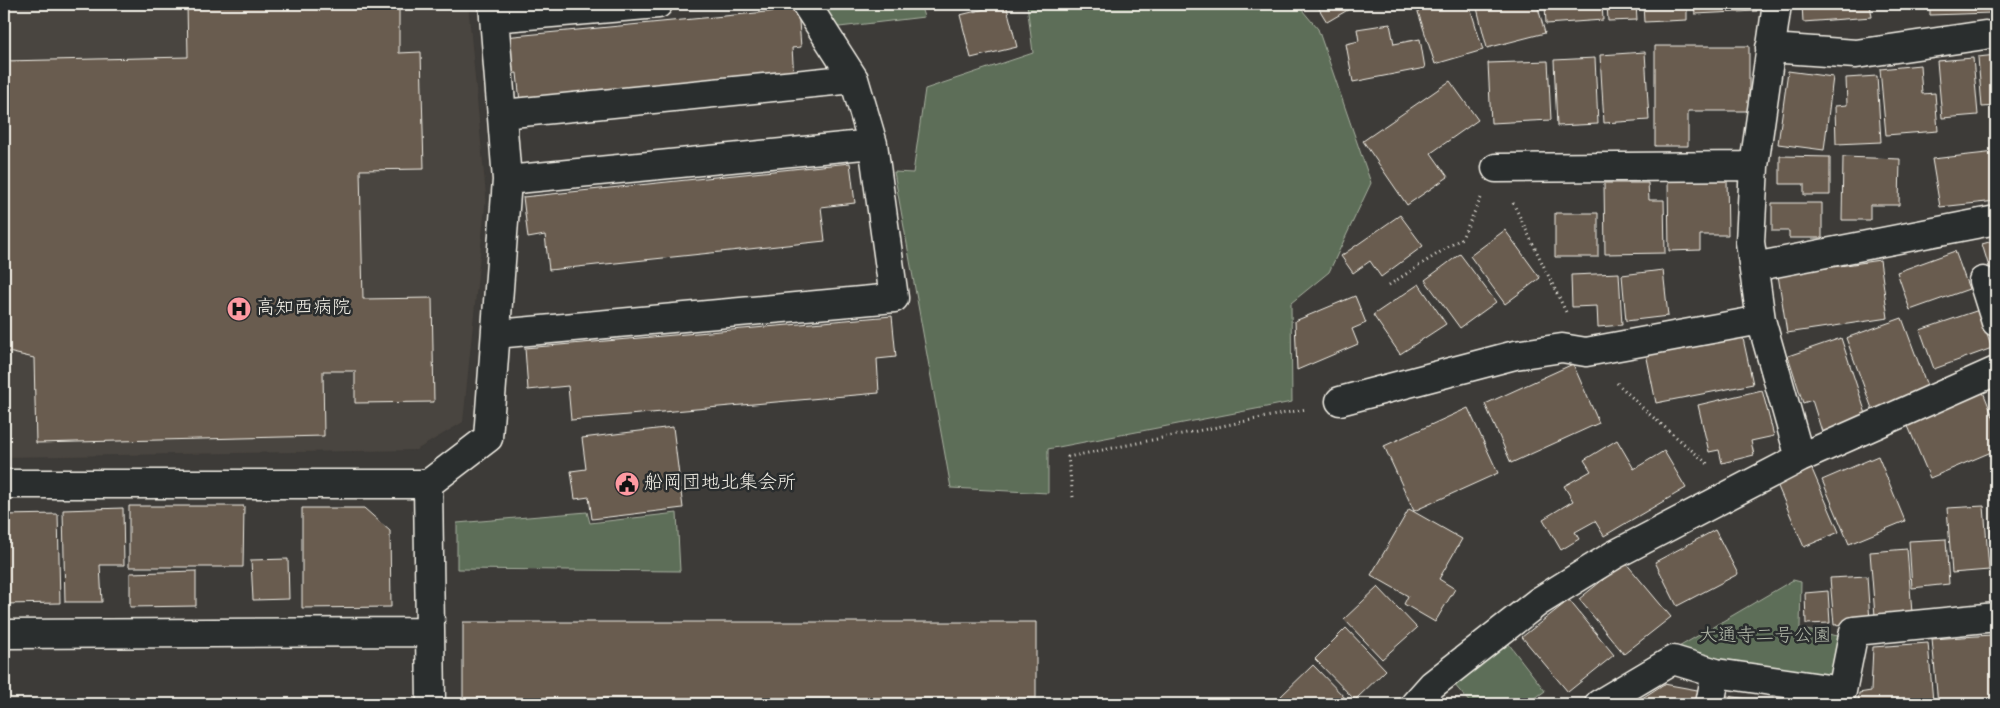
<svg xmlns="http://www.w3.org/2000/svg" width="2000" height="708" viewBox="0 0 2000 708" font-family="'Gochi Hand','Klee One',sans-serif">
<rect width="100%" height="100%" fill="#3d3b38"/>
<filter id="ink" filterUnits="userSpaceOnUse"><feTurbulence type="fractalNoise" baseFrequency=".02" numOctaves="2"/><feDisplacementMap in="SourceGraphic" scale="10" xChannelSelector="R" yChannelSelector="G"/><feConvolveMatrix kernelMatrix="1 2 1 2 8 2 1 2 1" color-interpolation-filters="sRGB"/></filter>
<g filter="url(#ink)">
<!-- built -->
<path fill="#4a453f" d="M 4,4 L 468,4 L 486,196 L 463,422 L 416,450 L 4,457 Z"/>
<!-- green -->
<path fill="#5d6e58" stroke="#a8b0a0" d="M 813,4 L 920,4 L 924,17 L 831,28 Z
M 1027,4 L 1297,4 L 1318,29 L 1371,183 L 1329,272 L 1291,303 L 1292,402 L 1048,449 L 1048,493 L 951,488 L 894,172 L 913,173 L 925,89 L 1033,53 Z
M 587,512 L 590,523 L 677,513 L 680,571 L 457,569 L 457,523 Z
M 1793,580 L 1801,582 L 1800,629 L 1844,637 L 1834,680 L 1723,667 L 1677,648 Z
M 1508,643 L 1545,691 L 1527,704 L 1471,704 L 1454,684 Z"/>
<!-- building -->
<path fill="#695c50" stroke="#f4f1e8" d="M 187,4 L 399,4 L 399,53 L 421,52 L 424,169 L 360,170 L 363,299 L 432,298 L 434,402 L 355,403 L 355,371 L 323,371 L 324,436 L 36,443 L 34,358 L 4,351 L 4,61 L 188,57 Z
M 1006,4 L 1017,47 L 971,58 L 960,15 Z
M 1316,4 L 1358,4 L 1327,22 Z
M 1434,4 L 1469,4 L 1483,50 L 1435,64 L 1417,9 Z
M 1476,4 L 1537,4 L 1545,33 L 1487,48 Z
M 1545,4 L 1602,4 L 1603,20 L 1546,24 Z
M 1607,4 L 1636,4 L 1637,20 L 1608,21 Z
M 1643,4 L 1687,4 L 1687,20 L 1644,22 Z
M 1694,4 L 1756,4 L 1757,11 L 1695,14 Z
M 1802,4 L 1870,4 L 1872,17 L 1803,22 Z
M 1930,4 L 1991,4 L 1991,13 L 1930,15 Z
M 798,9 L 801,47 L 792,48 L 794,77 L 520,102 L 517,73 L 507,74 L 504,37 Z
M 1390,24 L 1394,44 L 1420,39 L 1425,68 L 1353,82 L 1346,44 L 1359,41 L 1357,29 Z
M 1655,46 L 1749,46 L 1749,111 L 1688,111 L 1688,146 L 1655,146 Z
M 1645,52 L 1649,120 L 1604,123 L 1600,55 Z
M 1996,55 L 1996,106 L 1982,107 L 1978,57 Z
M 1595,58 L 1598,124 L 1557,126 L 1554,60 Z
M 1973,58 L 1978,115 L 1942,118 L 1937,61 Z
M 1548,61 L 1551,120 L 1491,123 L 1488,63 Z
M 1920,65 L 1922,94 L 1935,93 L 1938,131 L 1886,135 L 1880,69 Z
M 1788,71 L 1833,77 L 1824,150 L 1778,144 Z
M 1877,76 L 1881,142 L 1836,144 L 1835,106 L 1847,105 L 1846,78 Z
M 1450,81 L 1478,120 L 1431,153 L 1448,177 L 1407,205 L 1363,141 Z
M 1996,152 L 1996,201 L 1940,207 L 1932,159 Z
M 1780,156 L 1830,157 L 1830,195 L 1804,195 L 1804,184 L 1780,184 Z
M 1843,157 L 1900,159 L 1899,205 L 1870,205 L 1870,220 L 1842,220 Z
M 850,163 L 855,203 L 821,207 L 825,241 L 549,270 L 545,235 L 528,238 L 523,197 Z
M 1727,179 L 1728,235 L 1700,235 L 1700,250 L 1669,251 L 1668,180 Z
M 1604,183 L 1648,183 L 1649,200 L 1664,200 L 1665,253 L 1605,254 Z
M 1772,203 L 1822,203 L 1822,238 L 1789,238 L 1789,231 L 1772,231 Z
M 1555,213 L 1598,213 L 1598,257 L 1555,257 Z
M 1400,215 L 1423,246 L 1381,277 L 1370,261 L 1353,273 L 1341,256 Z
M 1505,230 L 1540,278 L 1505,304 L 1470,256 Z
M 1996,240 L 1996,290 L 1982,244 Z
M 1955,251 L 1969,289 L 1910,310 L 1897,272 Z
M 1460,254 L 1496,302 L 1460,328 L 1425,280 Z
M 1880,260 L 1888,318 L 1787,333 L 1778,275 Z
M 1663,270 L 1668,316 L 1626,321 L 1622,275 Z
M 1619,273 L 1622,325 L 1598,327 L 1597,306 L 1572,307 L 1571,275 Z
M 1419,284 L 1446,324 L 1400,354 L 1373,315 Z
M 1355,296 L 1366,323 L 1352,329 L 1358,344 L 1297,370 L 1295,321 Z
M 1979,310 L 1992,348 L 1934,369 L 1920,330 Z
M 892,316 L 896,357 L 877,359 L 879,393 L 571,420 L 568,386 L 528,390 L 525,348 Z
M 1902,318 L 1930,394 L 1874,414 L 1846,338 Z
M 1742,334 L 1753,384 L 1656,403 L 1646,353 Z
M 1841,338 L 1868,420 L 1823,435 L 1812,400 L 1803,403 L 1788,356 Z
M 1573,364 L 1599,423 L 1511,463 L 1485,404 Z
M 1981,387 L 1996,424 L 1996,450 L 1930,478 L 1905,419 Z
M 1762,390 L 1774,436 L 1751,441 L 1754,455 L 1722,463 L 1719,450 L 1709,452 L 1698,405 Z
M 1468,408 L 1498,473 L 1414,511 L 1384,446 Z
M 673,427 L 683,508 L 592,519 L 589,497 L 575,499 L 571,471 L 586,469 L 582,438 Z
M 1617,440 L 1634,469 L 1664,451 L 1686,488 L 1604,536 L 1595,521 L 1575,532 L 1579,539 L 1561,550 L 1543,519 L 1573,501 L 1564,486 L 1591,471 L 1584,460 Z
M 1878,456 L 1905,521 L 1849,544 L 1822,480 Z
M 1811,467 L 1839,532 L 1804,547 L 1776,482 Z
M 129,506 L 244,506 L 243,567 L 129,567 Z
M 1984,506 L 1989,570 L 1952,573 L 1947,508 Z
M 123,508 L 124,565 L 100,565 L 102,602 L 65,602 L 63,510 Z
M 302,508 L 364,508 L 390,531 L 391,607 L 302,608 Z
M 1409,509 L 1462,539 L 1439,579 L 1455,589 L 1435,622 L 1404,604 L 1408,596 L 1371,575 Z
M 58,514 L 60,603 L 4,604 L 4,515 Z
M 1996,526 L 1996,591 L 1995,591 L 1990,527 Z
M 1715,530 L 1738,574 L 1677,606 L 1655,562 Z
M 1946,539 L 1949,584 L 1912,588 L 1909,541 Z
M 1907,549 L 1912,613 L 1875,616 L 1870,552 Z
M 288,559 L 289,599 L 253,600 L 251,560 Z
M 1625,562 L 1671,617 L 1624,654 L 1579,599 Z
M 196,571 L 196,606 L 130,607 L 130,573 Z
M 1867,576 L 1870,622 L 1834,625 L 1830,578 Z
M 1378,587 L 1417,628 L 1382,659 L 1344,619 Z
M 1828,591 L 1830,623 L 1806,624 L 1805,593 Z
M 1569,600 L 1614,655 L 1568,692 L 1522,637 Z
M 463,622 L 1036,622 L 1036,698 L 463,698 Z
M 1346,628 L 1386,670 L 1355,700 L 1315,659 Z
M 1992,635 L 1996,704 L 1938,704 L 1932,639 Z
M 1928,643 L 1933,702 L 1913,704 L 1858,704 L 1859,693 L 1871,691 L 1873,647 Z
M 1313,665 L 1351,704 L 1289,704 L 1281,696 Z
M 1664,684 L 1703,691 L 1700,704 L 1633,704 Z
M 1727,696 L 1784,704 L 1726,704 Z"/>
<g fill="none" stroke-linecap="round" stroke-linejoin="round">
<defs>
<path id="minor" d="M 1777,4 L 1754,166 L 1750,242 L 1761,320 L 1800,458
M 494,18 L 658,4
M 1770,48 L 1856,54 L 1985,35
M 502,114 L 854,79
M 1496,168 L 1754,166
M 507,180 L 873,144
M 1754,267 L 1996,220
M 1983,281 L 1996,322
M 497,334 L 894,298 L 873,144 L 854,79 L 806,4
M 1340,401 L 1515,355 L 1562,348 L 1586,352 L 1761,320
M 4,484 L 428,484 L 488,438 L 507,180 L 493,4
M 428,484 L 431,704
M 4,634 L 430,632
M 1716,673 L 1842,691 L 1854,631 L 1996,617
M 1415,704 L 1432,685 L 1538,602 L 1614,555 L 1800,458 L 1996,371
M 1599,704 L 1673,660 L 1716,673 L 1710,704"/>
</defs>
<!-- minor casing -->
<use href="#minor" stroke="#f4f1e8" stroke-width="31"/>
<!-- path -->
<path stroke="#f4f1e8" stroke-width="3" stroke-dasharray="1 4" stroke-linecap="butt" d="M 1513,203 L 1566,312
M 1389,285 L 1462,238 L 1481,198
M 1617,383 L 1647,412 L 1709,465
M 1073,497 L 1068,457 L 1306,409"/>
<!-- minor -->
<use href="#minor" stroke="#2a2d2e" stroke-width="28"/>
</g>
</g>
<!-- icons -->
<defs>
<symbol id="hospital-disc" viewBox="-11 -11 22 22"><circle r="9.5" fill="#ff9aa2" stroke="#2a2d2e"/><path d="M-5-5h3v3.5h4V-5h3V5h-3V1.5h-4V5h-3Z" fill="#111"/></symbol>
<symbol id="civic-disc" viewBox="-11 -11 22 22"><circle r="9.5" fill="#ff9aa2" stroke="#2a2d2e"/><path d="M-.6-6.5H3V-4.5H.6V-3L4-1V1h2V6H-6V1h2V-1L-.6-3ZM-1.2 2.5V6h2.4V2.5Z" fill="#111"/></symbol>
</defs>
<g fill-rule="evenodd">
<use href="#hospital-disc" x="225" y="295" width="28" height="28"/>
<use href="#civic-disc" x="613" y="470" width="28" height="28"/>
</g>
<g text-anchor="middle" dominant-baseline="central" stroke-width="5" stroke-linejoin="round" paint-order="stroke">
<!-- poi labels -->
<g font-size="19" fill="#f4f1e8" stroke="#2a2d2e" text-anchor="start">
<text x="256" y="309">高知西病院</text>
<text x="644" y="484">船岡団地北集会所</text>
</g>
<!-- park labels -->
<g font-size="19" fill="#b0b6a7" stroke="#2a2d2e">
<text x="1765" y="637">大通寺二号公園</text>
</g>
</g>
<!-- margin -->
<rect width="2000" height="708" fill="none" stroke="#2a2d2e" stroke-width="20"/>
<rect x="10" y="10" width="1980" height="688" fill="none" stroke="#f4f1e8" stroke-width="2" filter="url(#ink)"/>
</svg>
